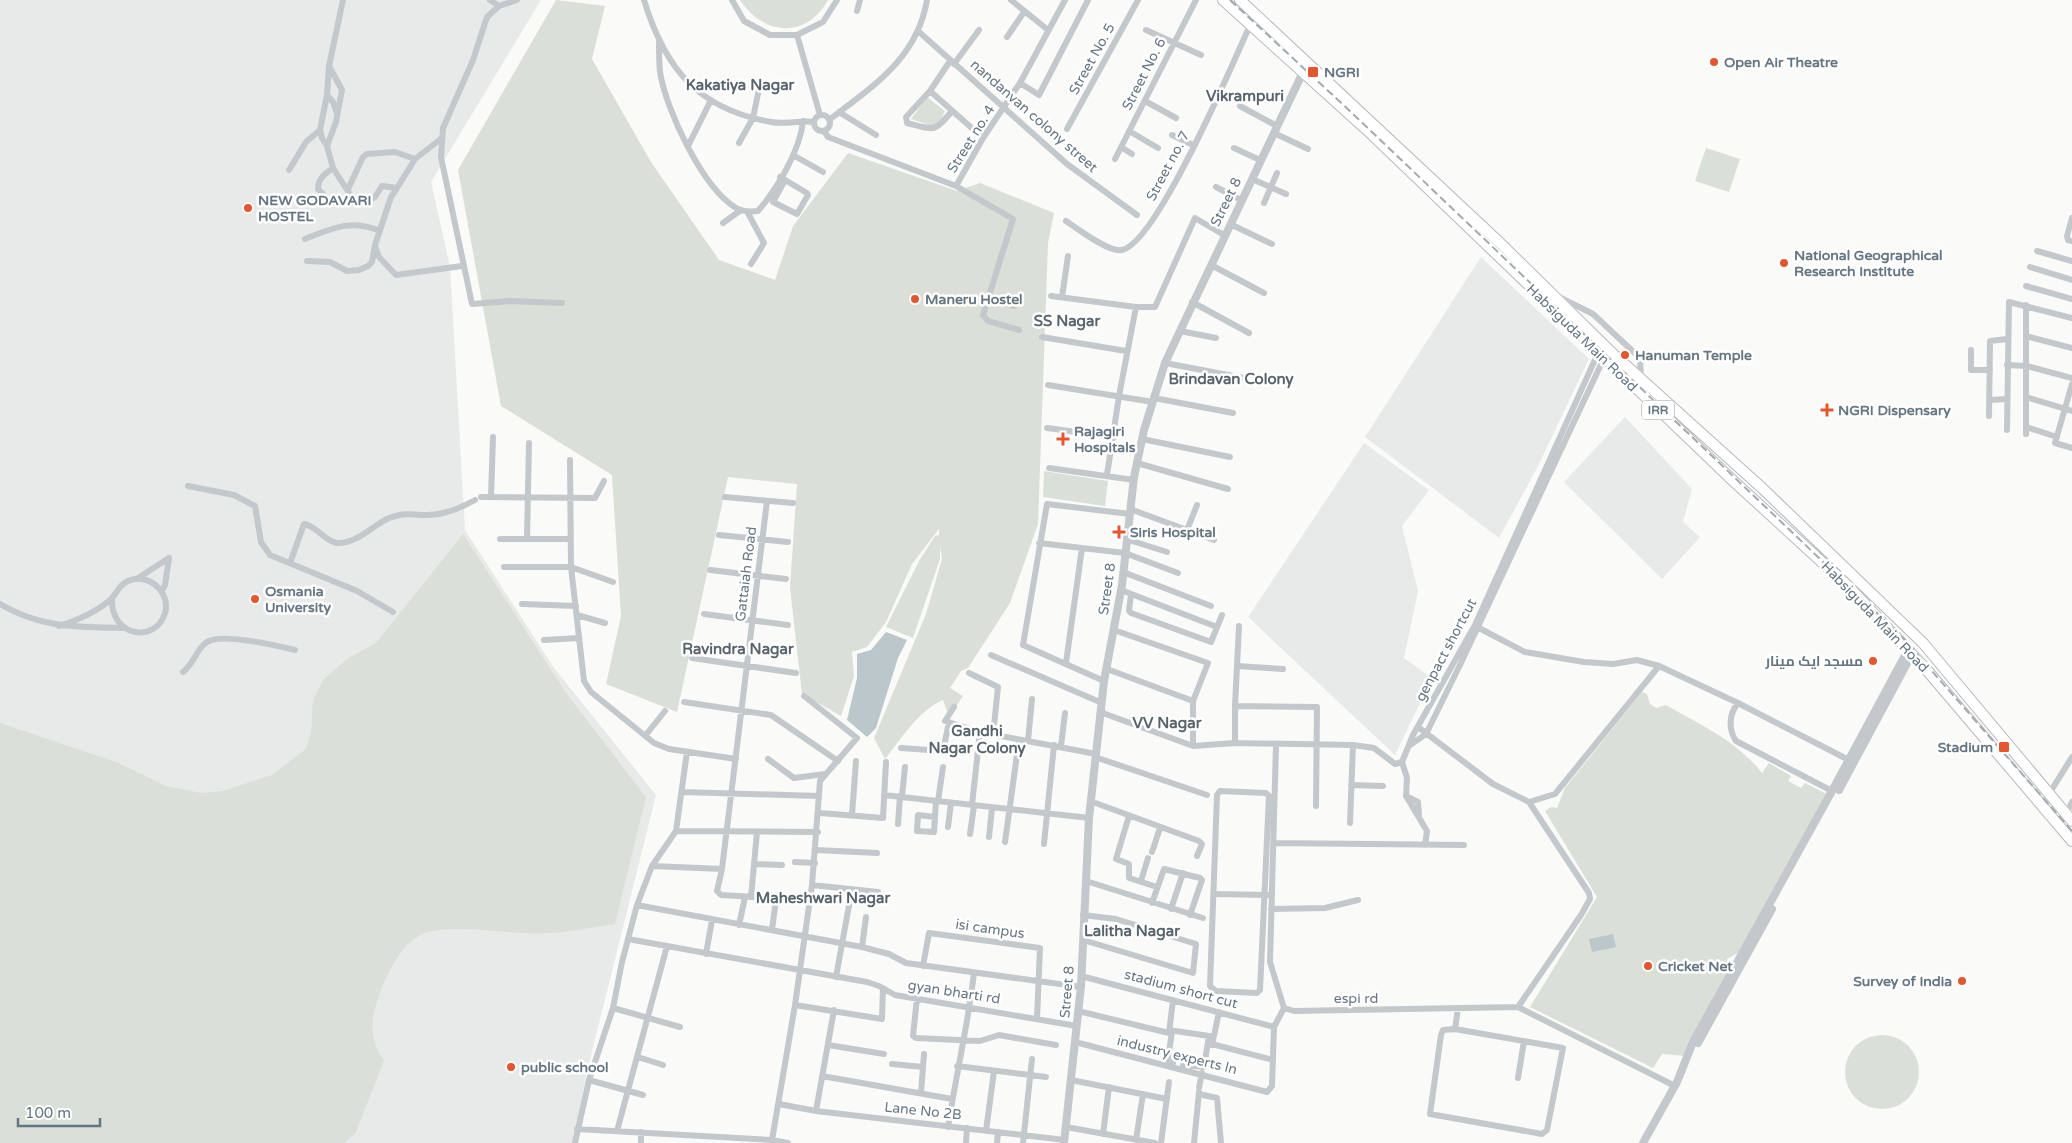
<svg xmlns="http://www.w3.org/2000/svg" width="2072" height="1143" viewBox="0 0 2072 1143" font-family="'Varela Round',Cairo,sans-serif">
<rect width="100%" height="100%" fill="#fafaf8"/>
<!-- built -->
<path fill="#e8e9e9" d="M 0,0 L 541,0 L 431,182 L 450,267 L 465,530 L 554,668 L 656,795 L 587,1071 L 573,1143 L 0,1143 Z
M 1481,257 L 1589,359 L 1537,468 L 1499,538 L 1365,437 Z
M 1625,417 L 1692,489 L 1683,522 L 1700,537 L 1662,579 L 1564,482 Z
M 1364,443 L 1429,490 L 1402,526 L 1418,591 L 1404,658 L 1432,678 L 1395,755 L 1248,617 Z"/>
<!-- green -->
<path fill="#dadfd7" d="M 556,0 L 605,6 L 592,59 L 651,162 L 719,260 L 775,280 L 793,226 L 848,153 L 957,191 L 980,183 L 1054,213 L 1048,243 L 1038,524 L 1010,603 L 968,668 L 961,671 L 950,688 L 963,696 L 949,717 L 943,700 C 919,710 901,739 885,759 L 874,738 L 926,614 L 942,559 L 940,546 L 940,559 L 913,638 L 886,627 L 919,561 L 935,536 L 939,535 L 939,529 L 912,564 L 886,622 L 867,647 L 852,652 L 854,676 L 841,716 L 802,694 L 790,588 L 797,484 L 728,477 L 677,712 L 606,684 L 621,616 L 612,475 L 501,406 L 458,170 Z
M 740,0 L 828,0 C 806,40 763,35 740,0 Z
M 927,97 L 945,111 L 938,125 L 933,126 L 911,119 Z
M 1706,148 L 1740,159 L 1729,192 L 1695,181 Z
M 1044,471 L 1108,481 L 1105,506 L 1043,497 Z
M 463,534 L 566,693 L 646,797 L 615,924 C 592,927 567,933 543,933 C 511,935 453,923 425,933 C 402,941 386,975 379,996 C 370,1020 369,1039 384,1061 L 355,1134 L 344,1143 L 0,1143 L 0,723 L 116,762 L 166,786 L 201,793 L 223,791 L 272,775 L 306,749 L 311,732 L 313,700 L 323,680 L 347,659 L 376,643 Z
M 1642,692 L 1647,694 L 1650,704 L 1656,708 L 1666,705 C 1701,725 1737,741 1762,773 L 1769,763 L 1791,776 L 1788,781 L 1801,788 L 1805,783 L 1829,795 L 1738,953 L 1727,959 L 1729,974 L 1686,1056 L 1662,1054 L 1653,1068 L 1530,1007 L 1597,897 L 1545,811 L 1551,807 L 1557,808 L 1565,788 Z
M1845 1072a37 37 0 1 1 74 0a37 37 0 1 1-74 0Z"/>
<!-- water -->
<path fill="#bbc7cb" d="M 886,632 L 907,640 L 898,658 L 876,728 L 867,737 L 847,720 L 857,678 L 857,654 L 871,650 Z
M 1613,934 L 1616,947 L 1592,952 L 1589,939 Z"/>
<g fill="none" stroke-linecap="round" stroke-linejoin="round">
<defs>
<path id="primary" d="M 1223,0 L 1367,130 L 1729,477 L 1848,586 L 1925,668 L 2072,841
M 1240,0 L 1500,243 L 1611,352 L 1762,488 L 1923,643 L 2072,821"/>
</defs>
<!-- primary casing -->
<use href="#primary" stroke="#b5babe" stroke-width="12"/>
<!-- minor -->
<path stroke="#c3c8cc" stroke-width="6" d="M 490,0 L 499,6
M 517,0 L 499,6 L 487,17 L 473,60 L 443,128 L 441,157 L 472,304 L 510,301 L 562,303
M 644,0 C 665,69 698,109 771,122 C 785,125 800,120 814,122
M 732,0 L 744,21 L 770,35 L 797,35 L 823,22 L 837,0
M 1011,0 L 1048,30
M 857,11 L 860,0
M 1146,30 L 1201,55
M 918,31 L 1067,164 L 1137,215
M 797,35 L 820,115
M 1007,37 L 1024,12
M 659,41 C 659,51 659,62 660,72 C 666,110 702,187 736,208 C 743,212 750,212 758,211 C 777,189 800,151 803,121
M 950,61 L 930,91 L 906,117 L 907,123 C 935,130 934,133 952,111
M 954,64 L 979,30
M 1020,83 L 1039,95 L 1088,0
M 930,91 L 983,138
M 327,95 L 333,102 L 337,113
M 1145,101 L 1176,118
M 1240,106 L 1277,126
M 839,112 L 876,135
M814 123a8 8 0 1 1 16 0a8 8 0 1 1-16 0Z
M 829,120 C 873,86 917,59 927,0
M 1067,129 L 1138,0
M 320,130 L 322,138 L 327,146
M 824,131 L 828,137 L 956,186 L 1013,219 L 983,315 L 988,321 L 1019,330
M 1129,131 L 1158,148
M 1274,133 L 1308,149
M 1172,135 L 1193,145
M 739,143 L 753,118 L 759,89
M 688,146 L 711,100
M 1121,147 L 1132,154
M 1234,148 L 1260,160
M 793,155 L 823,172
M 1115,159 L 1196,0
M 289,170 L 306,142 L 320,130 L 327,95 L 329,66 L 343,0
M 780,177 L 807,193 L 808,195 L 797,214 L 773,202 L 785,180
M 1252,179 L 1286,194
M 956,186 L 983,138 L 1020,83 L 1065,0
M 1216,187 L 1241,200
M 397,188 L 415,159
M 348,189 L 363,157 L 367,154 L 395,152 L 415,159 L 442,138
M 323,194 L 318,189 C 318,178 325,174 333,168
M 1264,203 L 1277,173
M 337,204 L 351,196
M 748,213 L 764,243 L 751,264
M 2072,218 L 2067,236 L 2068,240 L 2072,241
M 1066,221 C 1078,229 1109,253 1122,250 C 1157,243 1233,63 1250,25
M 723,223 L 741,210
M 1230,224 L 1272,244
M 305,239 C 333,228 350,219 380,231
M 375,246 L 379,257 L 396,275 L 462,266
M 2037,251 L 2072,261
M 307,261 L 330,262 L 347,271 L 359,270 L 368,266 L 372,262 L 375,245 L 391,197 L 397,188 L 382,186 L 375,197 L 368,201 L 358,201 L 351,196 L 333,168 L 327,146 L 336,122 L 342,90 L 329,66
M 1211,265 L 1264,293
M 2030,267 L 2072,280
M 2026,286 L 2072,299
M 1051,296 L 1136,307 L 1155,307 L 1195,218 L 1224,235
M 1062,297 L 1068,256
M 1559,297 L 1593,314 L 1640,358 L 1641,379
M 988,298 L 1014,306
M 1192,302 L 1249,333
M 2026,305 L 2026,434
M 1180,331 L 1216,338
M 2026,336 L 2072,348
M 1042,337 L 1126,351
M 1971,350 L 1971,370 L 1990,370
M 1165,363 L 1244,378
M 2007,365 L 2027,366 L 2072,378
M 2072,384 L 2055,443 L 2072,448
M 1048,385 L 1153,402
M 2026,397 L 2072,411
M 1154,398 L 1233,413
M 1990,400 L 2007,399
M 1989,416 L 1990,341 L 2007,339
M 2026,427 L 2057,437
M 1047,428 L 1114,437
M 2007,430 L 2009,302 L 2072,318
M 1142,439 L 1230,457
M 570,460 L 571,567 L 584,681 L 591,692 L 654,743 L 669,749 L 736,759
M 1137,463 L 1228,489
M 1049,468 L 1134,480
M 1107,475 L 1119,396 L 1136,307
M 188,486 L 234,495 L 255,506 L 261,542 L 270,555 L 357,591 L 393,612
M 481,497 L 595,498 L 604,481
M 491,497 L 493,437
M 725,497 L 793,503
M 1130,509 L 1214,540
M 1187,530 L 1197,505
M 719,535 L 788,542
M 500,539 L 570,539
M 527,539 L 529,443
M 1126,539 L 1167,552
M 1039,543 L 1125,553 L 1178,573
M 290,563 L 304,524 C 317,526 324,541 337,543 C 357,544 373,525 389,518 C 404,513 409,514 423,515 C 442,516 459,509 475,500
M 504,567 L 571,567 L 613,582
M 710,570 L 786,579
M 1123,572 L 1211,606
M 138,578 L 169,558
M 1121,590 L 1217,627
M 162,591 L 165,585 L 169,558
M 1131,594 L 1129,611 L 1131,613 L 1211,642 L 1222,615
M 0,604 C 41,628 77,627 123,628
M 522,604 L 576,606
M 704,614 L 788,625
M 577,615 L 605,623
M 59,626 C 78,620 95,613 110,600 C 117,594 118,585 128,581 C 148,572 171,592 165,613 C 156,644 110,637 112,598
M 1239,626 L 1237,666 L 1283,669
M 1479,628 L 1525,652 L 1584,662 L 1613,664 L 1637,660 L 1659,666 L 1738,703 L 1849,760
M 544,640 L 579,638
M 991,655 L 1102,703
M 692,658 L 796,673
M 1066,663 L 1082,548
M 1237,666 L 1235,706 L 1317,707 L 1316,806
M 1107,669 L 1193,701 L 1208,663 L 1114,630
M 183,672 C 194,664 196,649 207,642 C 221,632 278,646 295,650
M 969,673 L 998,687 L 993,735
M 1104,681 L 1023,645 L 1047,504 L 1130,514
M 1193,701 L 1193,746
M 684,702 L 771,715 L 838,761
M 1738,703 C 1729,714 1728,729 1736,741 L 1832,791
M 954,707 L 945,721 L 980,732 L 1096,754
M 1100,712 L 1193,746 L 1235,743 L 1353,745 L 1374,748 L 1395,764 L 1402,762
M 1418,727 L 1493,784 L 1529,802 L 1589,893 L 1590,899 L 1581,915 L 1518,1007
M 645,736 L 665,711
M 1028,741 L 1032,699
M 1235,743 L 1235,706
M 1276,745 L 1270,962 L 1284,1008 L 1294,1011 L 1518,1007 L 1675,1086
M 1410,745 L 1426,734 L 1460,665 L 1604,358
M 1061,746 L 1065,713
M 901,748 L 943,751 L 949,722
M 1095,757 L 1207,795
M 768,759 L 794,778 L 825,774
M 1402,762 L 1413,735 L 1475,625 L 1598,353
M 1402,762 L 1407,778 L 1406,796 L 1427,831 L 1425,845
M 1351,785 L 1383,786
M 1220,791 L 1266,793 L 1269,796 L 1260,990 L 1257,993 L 1216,991 L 1210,986 L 1217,795 Z
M 682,792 L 819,796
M 2049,794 L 2072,757
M 884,795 L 1089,818
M 902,796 L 905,767
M 1406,796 L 1418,802 L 1419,814
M 938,801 L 943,767
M 1090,801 L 1199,841 L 1202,844 L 1197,856
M 1529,802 L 1555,794 L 1659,666
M 972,805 L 980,732
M 820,813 L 883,818 L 886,762
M 2066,814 L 2072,802
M 852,815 L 856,761
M 1129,816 L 1116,859 L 1129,864 L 1129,878 L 1157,887
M 935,817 L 918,815 L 917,831 L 934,832 L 936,801
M 1350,823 L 1353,745
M 898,824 L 900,796
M 948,827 L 951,803
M 676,831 L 818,832
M 970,834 L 974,806
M 989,837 L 992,808
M 1005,842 L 1019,740
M 1274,843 L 1464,845
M 1044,844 L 1054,745
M 816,850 L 877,853
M 1152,852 L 1160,828
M 795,862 L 815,863
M 754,864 L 782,865
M 652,866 L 722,869 L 767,501
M 722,869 L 717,891 L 721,895 L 809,900
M 1086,881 L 1203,918
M 1141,881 L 1148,858
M 812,885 L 878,892
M 1214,894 L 1268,895
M 751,897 L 757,832
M 1152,903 L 1164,869 L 1200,878 L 1202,880 L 1190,915
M 637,905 L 862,947 L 889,954 L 906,963 L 1081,987
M 1171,909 L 1183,873
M 1271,909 L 1325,908 L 1358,900
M 739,925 L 745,897
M 772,930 L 776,899
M 628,939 L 867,982 L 879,986 L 895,995 L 1077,1026
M 1083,940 L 1193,973 L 1196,944 L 1116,919 L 1083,915
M 862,947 L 866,917
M 706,954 L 712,920
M 923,966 L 929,933 L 1040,948 L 1037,1019
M 1081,976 L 1274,1027
M 836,977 L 852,889
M 917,998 L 913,1036 L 916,1038 L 980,1041 L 999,1035 L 1056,1045
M 795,1005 L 882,1019 L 883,988
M 613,1008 L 680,1027
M 1078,1011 L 1169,1033
M 1455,1029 L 1563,1048 L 1547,1130 L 1542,1134 L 1430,1114 L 1441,1035 L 1443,1030 L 1455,1029 L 1458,1008
M 1169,1030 L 1209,1036 L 1204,1067 L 1183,1065
M 1172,1031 L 1168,1060 L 1173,1063
M 1169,1033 L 1173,1000
M 1075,1042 L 1267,1092 L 1272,1086 L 1274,1027 L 1284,1008
M 1212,1044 L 1273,1060
M 828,1045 L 884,1054
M 1212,1045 L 1219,1012
M 638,1057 L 663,1065
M 892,1064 L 923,1067
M 957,1066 L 1046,1077
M 822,1076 L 952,1099
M 1518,1078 L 1524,1041
M 589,1080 L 643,1095
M 1071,1080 L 1167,1099
M 1199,1088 L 1202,1073
M 921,1093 L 924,1054
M 1199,1094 L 1217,1098 L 1221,1143
M 779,1104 L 816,1111 L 1065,1140
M 816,1111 L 834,1010
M 948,1127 C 956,1075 968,1025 974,973
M 1066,1127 L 1155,1143
M 577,1129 L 772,1140 L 788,1143
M 617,1131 L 667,946
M 986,1131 L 994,1071
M 1103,1134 L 1109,1087
M 772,1140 L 795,1005 L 812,885 L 820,781 L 857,738 L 804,696
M 1136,1140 L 1143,1094
M 575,1143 L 589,1080 L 613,1008 L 622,962 L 637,905 L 652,866 L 676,831 L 687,752
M 641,1143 L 641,1132
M 966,1143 L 967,1128
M 997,1143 L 998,1132
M 1023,1143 L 1032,1059
M 1161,1143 L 1169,1082
M 1194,1143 L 1199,1092"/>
<!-- tertiary -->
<path stroke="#c3c8cc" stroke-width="8" d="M 1839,790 L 1912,654
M 1698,1043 L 1772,909
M 1064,1143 L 1081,986 L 1089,818 L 1104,681 L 1122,585 L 1134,477 L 1144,430 L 1165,363 L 1180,331 L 1303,72
M 1643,1143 L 1677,1082 L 1693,1042 L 1832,791 L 1908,650"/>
<!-- primary -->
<use href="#primary" stroke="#fff" stroke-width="10"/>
<!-- rail -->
<path stroke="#a2aab0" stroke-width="2" stroke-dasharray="8 4" stroke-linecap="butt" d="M 1230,0 L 1351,112 L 1903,638 L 2072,831"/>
</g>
<!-- markers -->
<g fill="#e4572e" stroke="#fff" stroke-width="2">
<circle cx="1714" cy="62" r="5"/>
<rect x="1307" y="66" width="12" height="12" rx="2.5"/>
<circle cx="248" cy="208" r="5"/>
<circle cx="1784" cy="263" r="5"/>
<circle cx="915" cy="299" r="5"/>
<circle cx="1625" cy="355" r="5"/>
<path d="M1824.5 402.5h5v5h5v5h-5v5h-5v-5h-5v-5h5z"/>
<path d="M1060.5 431.5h5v5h5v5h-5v5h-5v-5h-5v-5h5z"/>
<path d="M1116.5 524.5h5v5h5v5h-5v5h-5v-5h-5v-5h5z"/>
<circle cx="255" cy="599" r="5"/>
<circle cx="1873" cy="661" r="5"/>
<rect x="1998" y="741" width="12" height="12" rx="2.5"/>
<circle cx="1648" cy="966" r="5"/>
<circle cx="1962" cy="981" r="5"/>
<circle cx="511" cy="1067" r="5"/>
</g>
<g text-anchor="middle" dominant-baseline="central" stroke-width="5" stroke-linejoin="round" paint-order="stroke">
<!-- shield labels -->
<rect fill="#fff" stroke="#939fa8" stroke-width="1" x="1642" y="400.5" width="32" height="19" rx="4"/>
<g font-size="12" font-weight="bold" fill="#657683">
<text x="1658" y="410">IRR</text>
</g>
<!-- street labels -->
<g font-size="14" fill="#657683" stroke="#fff">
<text transform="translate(1092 59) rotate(-61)">Street No. 5</text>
<text transform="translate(1144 74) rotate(-63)">Street No. 6</text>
<text transform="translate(1034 116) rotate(41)">nandanvan colony street</text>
<text transform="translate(971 139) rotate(-58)">Street no. 4</text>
<text transform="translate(1168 166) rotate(-62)">Street no. 7</text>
<text transform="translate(1226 202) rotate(-64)">Street 8</text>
<text transform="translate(1582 338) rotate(44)">Habsiguda Main Road</text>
<text transform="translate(746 574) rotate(-83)">Gattaiah Road</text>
<text transform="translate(1107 589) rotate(-82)">Street 8</text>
<text transform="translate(1875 617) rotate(46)">Habsiguda Main Road</text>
<text transform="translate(1446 650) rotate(-62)">genpact shortcut</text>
<text transform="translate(990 929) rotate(8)">isi campus</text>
<text transform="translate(1181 989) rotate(15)">stadium short cut</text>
<text transform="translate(954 992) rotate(9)">gyan bharti rd</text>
<text transform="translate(1067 992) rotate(-85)">Street 8</text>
<text x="1356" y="998">espi rd</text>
<text transform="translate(1177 1055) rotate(14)">industry experts ln</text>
<text transform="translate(923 1111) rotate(6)">Lane No 2B</text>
</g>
<!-- poi labels -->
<g font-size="14" font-weight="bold" fill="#657683" stroke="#fff" text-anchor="start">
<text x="1724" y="62">Open Air Theatre</text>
<text x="1324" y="72">NGRI</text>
<text x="258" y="200">NEW GODAVARI<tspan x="258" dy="16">HOSTEL</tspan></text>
<text x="1794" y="255">National Geographical<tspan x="1794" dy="16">Research Institute</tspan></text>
<text x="925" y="299">Maneru Hostel</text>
<text x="1635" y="355">Hanuman Temple</text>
<text x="1838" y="410">NGRI Dispensary</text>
<text x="1074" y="431">Rajagiri<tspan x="1074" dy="16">Hospitals</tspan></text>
<text x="1130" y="532">Siris Hospital</text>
<text x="265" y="591">Osmania<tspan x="265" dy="16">University</tspan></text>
<text x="1863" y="661" text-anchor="end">مسجد ایک مینار</text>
<text x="1993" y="747" text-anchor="end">Stadium</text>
<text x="1658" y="966">Cricket Net</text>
<text x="1952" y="981" text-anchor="end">Survey of India</text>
<text x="521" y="1067">public school</text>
</g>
<!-- neighbourhood labels -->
<g font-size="15" font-weight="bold" fill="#57646e" stroke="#fff">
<text x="740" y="85">Kakatiya Nagar</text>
<text x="1245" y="96">Vikrampuri</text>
<text x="1067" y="321">SS Nagar</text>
<text x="1231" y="379">Brindavan Colony</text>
<text x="738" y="649">Ravindra Nagar</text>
<text x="1167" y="723">VV Nagar</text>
<text x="977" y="731">Gandhi<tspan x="977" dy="17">Nagar Colony</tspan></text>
<text x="823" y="898">Maheshwari Nagar</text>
<text x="1132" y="931">Lalitha Nagar</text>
</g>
</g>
<!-- scale -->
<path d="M18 1118v8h82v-8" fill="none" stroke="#657683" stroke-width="2.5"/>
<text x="25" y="1118" font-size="15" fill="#657683" stroke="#ffffff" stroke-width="4" paint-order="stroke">100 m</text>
</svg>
